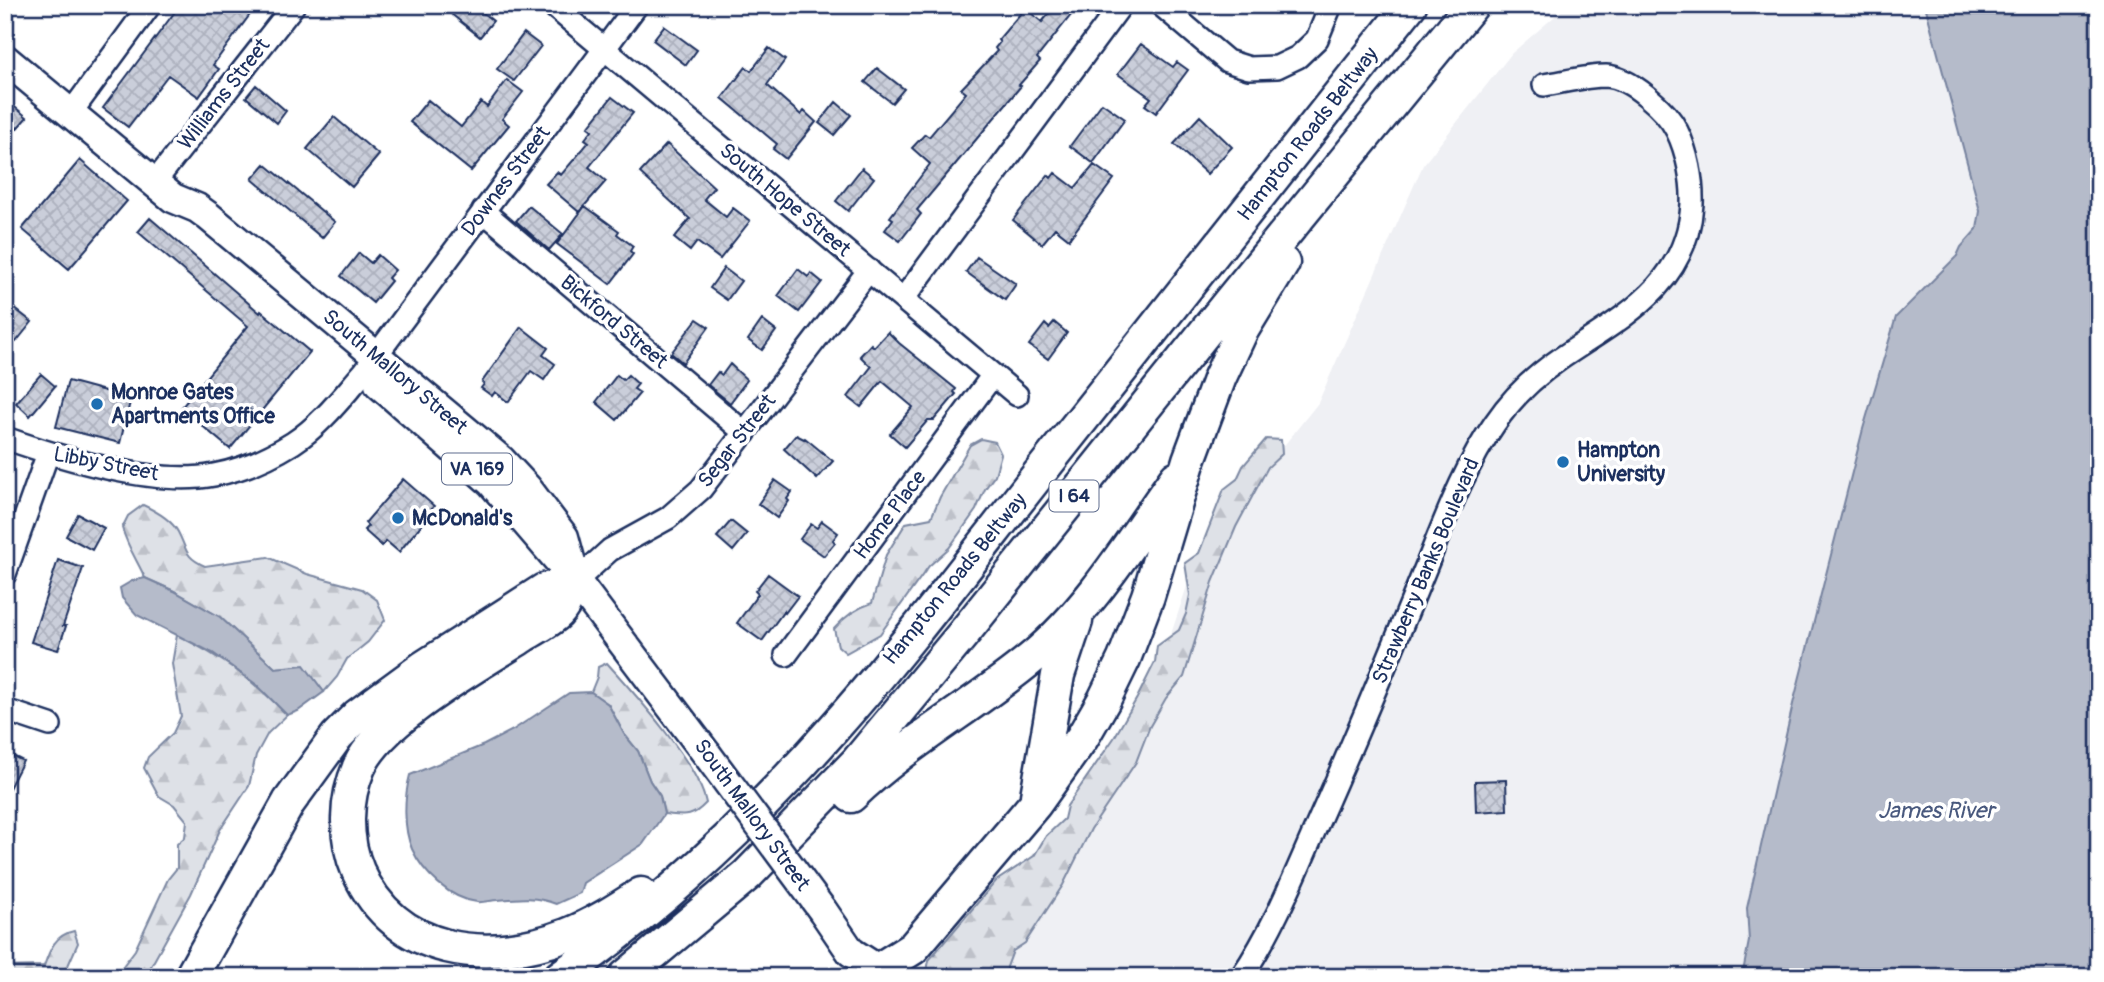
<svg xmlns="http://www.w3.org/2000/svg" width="2104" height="982" viewBox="0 0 2104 982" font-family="Pangolin,sans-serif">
<defs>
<pattern id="forest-firs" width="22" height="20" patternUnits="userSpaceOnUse" patternTransform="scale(1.75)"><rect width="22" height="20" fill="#dee1e7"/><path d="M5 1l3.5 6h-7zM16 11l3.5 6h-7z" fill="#bec1c9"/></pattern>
<pattern id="building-cross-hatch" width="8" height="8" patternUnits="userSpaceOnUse" patternTransform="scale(1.75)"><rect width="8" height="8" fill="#caceda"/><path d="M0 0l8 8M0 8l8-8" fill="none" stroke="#adb1be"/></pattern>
</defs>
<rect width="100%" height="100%" fill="#fff"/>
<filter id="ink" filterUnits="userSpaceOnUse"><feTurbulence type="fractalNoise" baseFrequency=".0143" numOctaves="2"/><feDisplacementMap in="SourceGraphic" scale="14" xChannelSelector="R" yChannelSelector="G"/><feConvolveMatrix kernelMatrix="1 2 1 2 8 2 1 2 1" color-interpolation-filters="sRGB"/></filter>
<g filter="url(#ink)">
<!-- built -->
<path fill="#eff0f4" d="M 1568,5 L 1925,5 L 1980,211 L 1977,229 L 1961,247 L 1957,256 L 1896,317 L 1863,429 L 1793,704 L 1747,908 L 1749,941 L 1742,977 L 922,977 L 1010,881 L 1090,787 L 1165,652 L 1198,553 L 1318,403 L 1423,165 L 1512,53 Z"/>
<!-- forest -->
<path fill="url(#forest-firs)" stroke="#7c88a2" stroke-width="2" d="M 981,439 L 995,442 L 1001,454 L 995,475 L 985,489 L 976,510 L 949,548 L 929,566 L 880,634 L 846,653 L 838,646 L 834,629 C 845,616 856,608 872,603 L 886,555 L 906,523 L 931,518 L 940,497 L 970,445 Z
M 1266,439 L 1281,440 L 1282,454 L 1268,467 L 1236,527 L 1213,582 L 1184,677 L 1166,698 L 1150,726 L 1136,762 L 1091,829 L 1063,885 L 1025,943 L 1013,951 L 1007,967 L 1008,977 L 926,977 L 929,960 L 996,881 L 1034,856 L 1046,836 L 1064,819 L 1067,806 L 1114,738 L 1137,698 L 1155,662 L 1157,646 L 1179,630 L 1186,614 L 1190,595 L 1185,563 L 1199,553 L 1224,489 L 1237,479 L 1243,466 Z
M 143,505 C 156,511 171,519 178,532 C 187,549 184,557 205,566 L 268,557 L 307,574 L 362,589 L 377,600 L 385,620 L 368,642 L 347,659 L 337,677 L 324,692 L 304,666 L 275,668 L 220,617 L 174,591 L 145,578 C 137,560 128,548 122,528 L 128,516 Z
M 177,635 C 223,658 251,678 287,715 L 268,733 L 256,755 L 249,786 L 220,830 L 191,894 L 145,977 L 105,977 L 116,975 L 135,950 L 168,879 L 177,868 L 177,844 L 185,837 L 187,821 L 174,805 L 159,796 L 144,768 L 148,757 L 173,733 L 181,716 L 172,664 Z
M 607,663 C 635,694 698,764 706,803 C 691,819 685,816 664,814 L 660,796 L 650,781 L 638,751 L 624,734 L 608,704 L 591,692 L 597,677 L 598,667 Z
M 74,931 L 78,943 L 63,977 L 5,977 L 5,967 L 44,966 C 50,949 55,935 74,931 Z"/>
<!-- water -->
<path fill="#b5bbca" stroke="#77839f" stroke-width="2" d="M 1925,5 L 2099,5 L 2099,977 L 1742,977 L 1749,941 L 1747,908 L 1793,704 L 1863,429 L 1896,317 L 1957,256 L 1961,247 L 1977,229 L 1980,211 Z
M 145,578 L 174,591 L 220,617 L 275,668 L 304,665 L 324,692 L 298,711 L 287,715 L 257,685 L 213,653 L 137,615 L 122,598 L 120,588 L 132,581 Z
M 591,692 L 608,704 L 624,734 L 638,751 L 650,781 L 660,796 L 664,814 L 643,844 L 583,883 L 580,893 L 556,904 C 536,896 519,898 498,900 C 491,900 483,903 477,902 C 450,899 423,873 412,849 C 403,828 404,797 410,775 L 484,745 L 513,730 L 569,693 Z"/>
<!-- building -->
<path fill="url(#building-cross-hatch)" stroke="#1b2f5e" stroke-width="2" d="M 180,5 L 257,5 L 213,65 L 219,69 L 199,97 L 168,75 L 128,127 L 103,108 Z
M 440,5 L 473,5 L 493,21 L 480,37 Z
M 1056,5 L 1079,5 L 1037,58 L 1040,61 L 1019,85 L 1021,86 L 917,210 L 921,214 L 900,241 L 885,230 L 893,219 L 890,217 L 930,164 L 912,148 L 925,134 L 929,137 L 966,93 L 961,89 L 997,51 L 995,48 L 1000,42 L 998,40 L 1025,8 L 1042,22 Z
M 664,26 L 697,50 L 686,65 L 653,40 Z
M 524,33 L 541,46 L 514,81 L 497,69 Z
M 1141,44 L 1173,67 L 1177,62 L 1188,70 L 1156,113 L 1145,105 L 1151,98 L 1118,74 Z
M 769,48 L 785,60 L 767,85 L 801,115 L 804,111 L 816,122 L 786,159 L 773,149 L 777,144 L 722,98 L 746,67 L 751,71 Z
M 877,68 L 904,89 L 892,103 L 865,82 Z
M 507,80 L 523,92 L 502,119 L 509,125 L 471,171 L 410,122 L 428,100 L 461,127 L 481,102 L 487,107 Z
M 256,85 L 286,111 L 277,123 L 246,97 Z
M 612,97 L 633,113 L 589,167 L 606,181 L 579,212 L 546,184 L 557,172 L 561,175 L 589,142 L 585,139 L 592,130 L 588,127 Z
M 5,99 L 27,117 L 5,142 Z
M 836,102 L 851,115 L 834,135 L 819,123 Z
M 1102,103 L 1125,119 L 1093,163 L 1070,146 Z
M 1200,116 L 1232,147 L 1207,174 L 1174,144 Z
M 334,117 L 379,155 L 352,187 L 307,149 Z
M 667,144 L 714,187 L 704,199 L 726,217 L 733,208 L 750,221 L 720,259 L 697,242 L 690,251 L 674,238 L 690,219 L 640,173 Z
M 80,160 L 127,201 L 69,269 L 22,229 Z
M 265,164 L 335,222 L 322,238 L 252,179 Z
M 1094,165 L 1114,179 L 1069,239 L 1055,228 L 1042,244 L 1013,220 L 1048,175 L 1051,178 L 1055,173 L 1075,188 Z
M 862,168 L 874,178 L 848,211 L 836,201 Z
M 529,206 L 563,234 L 549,250 L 516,221 Z
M 585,206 L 619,231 L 617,234 L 633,246 L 630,251 L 633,254 L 610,284 L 557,244 Z
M 150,218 L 260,313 L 261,311 L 310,352 L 230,449 L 181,408 L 248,326 L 138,232 Z
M 359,253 L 371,263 L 378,255 L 395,270 L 388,278 L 391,281 L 373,303 L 341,276 Z
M 977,257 L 1016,284 L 1005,300 L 966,272 Z
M 724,268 L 741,281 L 727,300 L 710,288 Z
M 798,269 L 808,277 L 811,273 L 822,282 L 799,312 L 778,296 Z
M 5,301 L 32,322 L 16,342 L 5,334 Z
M 697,319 L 709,327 L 683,363 L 671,353 Z
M 762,320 L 776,331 L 762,350 L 748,340 Z
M 1054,322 L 1067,333 L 1048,359 L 1029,345 L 1045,324 L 1049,328 Z
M 521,327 L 548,348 L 543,355 L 555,364 L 544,380 L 531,371 L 508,402 L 495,392 L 492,396 L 481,388 L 484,384 L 482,382 Z
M 888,332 L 899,343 L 956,389 L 954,392 L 956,394 L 934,420 L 928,420 L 905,447 L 890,434 L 913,407 L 882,381 L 861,407 L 848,397 L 871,367 L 860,356 L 871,344 L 874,347 Z
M 730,364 L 747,380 L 730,403 L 708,385 L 718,372 L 722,375 Z
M 41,374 L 55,386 L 30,416 L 16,403 Z
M 617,375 L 623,380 L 628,375 L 638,384 L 634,389 L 640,393 L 617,420 L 596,402 Z
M 68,381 L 131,398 L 120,443 L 56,427 Z
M 796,435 L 804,439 L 805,438 L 833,461 L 817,479 L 784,449 Z
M 403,479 L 434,506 L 429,512 L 431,513 L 399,552 L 386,541 L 382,546 L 364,530 L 368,526 L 365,523 Z
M 775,480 L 792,492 L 787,499 L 789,501 L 777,518 L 758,504 Z
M 78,514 L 104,528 L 92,550 L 66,536 Z
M 731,521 L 747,534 L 733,551 L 717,537 Z
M 822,521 L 838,533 L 833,540 L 835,543 L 824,556 L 800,539 L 811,524 L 817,528 Z
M 58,560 L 83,568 L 63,626 L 66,626 L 58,650 L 31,642 Z
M 768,574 L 798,596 L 785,613 L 784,611 L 762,641 L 737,623 L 758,594 L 755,591 Z
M 5,752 L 23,761 L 5,796 Z
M 1506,780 L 1507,810 L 1476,812 L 1475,781 Z"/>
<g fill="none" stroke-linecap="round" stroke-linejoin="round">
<defs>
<path id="minor" d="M 552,5 L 1017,395
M 1161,5 L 1227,61 L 1249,68 L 1277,67 L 1298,57 L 1317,39 L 1331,5
M 70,114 L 150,5
M 154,183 L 294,5
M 483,211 L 745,433
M 904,298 L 1121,5
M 5,438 C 62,458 155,487 214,475 C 241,470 269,458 293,443 C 321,425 342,397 364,372 L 637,5
M 5,574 L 48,453
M 576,581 L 610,550 L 668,518 L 701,489 L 869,270
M 786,655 L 993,375
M 5,710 L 50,725
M 1241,977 C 1275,927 1296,872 1320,818 C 1356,737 1390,655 1423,574 C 1444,523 1463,469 1495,423 C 1512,398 1535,376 1560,359 C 1620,318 1687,287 1692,204 C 1693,181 1687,151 1677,131 C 1667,110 1630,77 1606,76 C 1586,76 1564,82 1544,85"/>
<path id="major" d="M 5,59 L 173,198 L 197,208 L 208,216 L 501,460 L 527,488 L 564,537 L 576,581
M 379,384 L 491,482 L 576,581 L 706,753
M 823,911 L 851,952 L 879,970"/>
<path id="highway" d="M 576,581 C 571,590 566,605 558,613 C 549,622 534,629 523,636 C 476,667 382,717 359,767 C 345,799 344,838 358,871 C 396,956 488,965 567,935 C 593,925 618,909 641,894
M 851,796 C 906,743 974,706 1033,657 C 1090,610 1133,538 1176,478
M 1037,796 L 1058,675 L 1076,621
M 191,977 L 289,802 L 337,736 L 357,716 L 424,667 L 544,590 L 576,581
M 560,977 C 661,906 752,821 834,728 C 906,647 971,560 1038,475 C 1162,318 1287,162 1410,5
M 625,977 L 747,875 L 857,762 L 963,634 L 1230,301 L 1472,5
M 867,977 L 913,948 L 1035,804 L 1082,738 L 1104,700 L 1124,659 L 1148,596 L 1189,460 L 1220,377 L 1241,332 L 1283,263"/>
</defs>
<!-- minor casing -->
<use href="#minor" stroke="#1b2f5e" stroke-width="26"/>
<!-- major casing -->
<use href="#major" stroke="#1b2f5e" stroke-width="33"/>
<!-- highway casing -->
<use href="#highway" stroke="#1b2f5e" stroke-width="37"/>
<!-- minor -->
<use href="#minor" stroke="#fff" stroke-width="21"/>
<!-- major -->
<use href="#major" stroke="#fff" stroke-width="28"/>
<!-- highway -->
<use href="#highway" stroke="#fff" stroke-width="32"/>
<defs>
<path id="major-bridge" d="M 706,753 L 823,911"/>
</defs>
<!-- major-bridge casing -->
<use href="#major-bridge" stroke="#1b2f5e" stroke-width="33" stroke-linecap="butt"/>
<!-- major-bridge -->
<use href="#major-bridge" stroke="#fff" stroke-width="28"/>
</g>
</g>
<!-- markers -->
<g fill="#1f6fb2" stroke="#fff" stroke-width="2.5">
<circle cx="97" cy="404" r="7"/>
<circle cx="1563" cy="462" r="7"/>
<circle cx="398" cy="518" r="7"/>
</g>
<g text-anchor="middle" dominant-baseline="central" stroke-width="7" stroke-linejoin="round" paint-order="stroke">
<!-- shield labels -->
<g fill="#fff" stroke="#5f6d8e" stroke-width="2">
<rect x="442" y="453.5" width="70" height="31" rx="5"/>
<rect x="1049.5" y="480.5" width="49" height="31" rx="5"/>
</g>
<g font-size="19" font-weight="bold" fill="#1b2f5e">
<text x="477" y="469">VA 169</text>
<text x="1074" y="496">I 64</text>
</g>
<!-- street labels -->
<g font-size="21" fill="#1b2f5e" stroke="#fff">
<text transform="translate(224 94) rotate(-52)">Williams Street</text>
<text transform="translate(1308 134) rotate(-52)">Hampton Roads Beltway</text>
<text transform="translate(506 181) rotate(-53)">Downes Street</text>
<text transform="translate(785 200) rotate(40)">South Hope Street</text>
<text transform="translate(614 322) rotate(40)">Bickford Street</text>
<text transform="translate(395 372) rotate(40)">South Mallory Street</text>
<text transform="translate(737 441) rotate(-52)">Segar Street</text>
<text transform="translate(106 464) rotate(11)">Libby Street</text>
<text transform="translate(890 515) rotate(-53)">Home Place</text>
<text transform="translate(1426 571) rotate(-67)">Strawberry Banks Boulevard</text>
<text transform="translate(955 579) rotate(-51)">Hampton Roads Beltway</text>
<text transform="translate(752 815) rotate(54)">South Mallory Street</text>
</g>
<!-- poi labels -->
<g font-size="21" font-weight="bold" fill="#1b2f5e" stroke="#fff" text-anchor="start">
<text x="111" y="392">Monroe Gates<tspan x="111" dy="24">Apartments Office</tspan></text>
<text x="1577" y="450">Hampton<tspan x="1577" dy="24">University</tspan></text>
<text x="412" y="518">McDonald's</text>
</g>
<!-- water labels -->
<g font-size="23" font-style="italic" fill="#49597e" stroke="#fff">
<text x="1936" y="810">James River</text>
</g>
</g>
<!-- margin -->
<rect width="2104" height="982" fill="none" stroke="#fff" stroke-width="28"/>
<rect x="14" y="14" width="2076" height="954" fill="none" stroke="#1b2f5e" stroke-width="2.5" filter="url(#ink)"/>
</svg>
